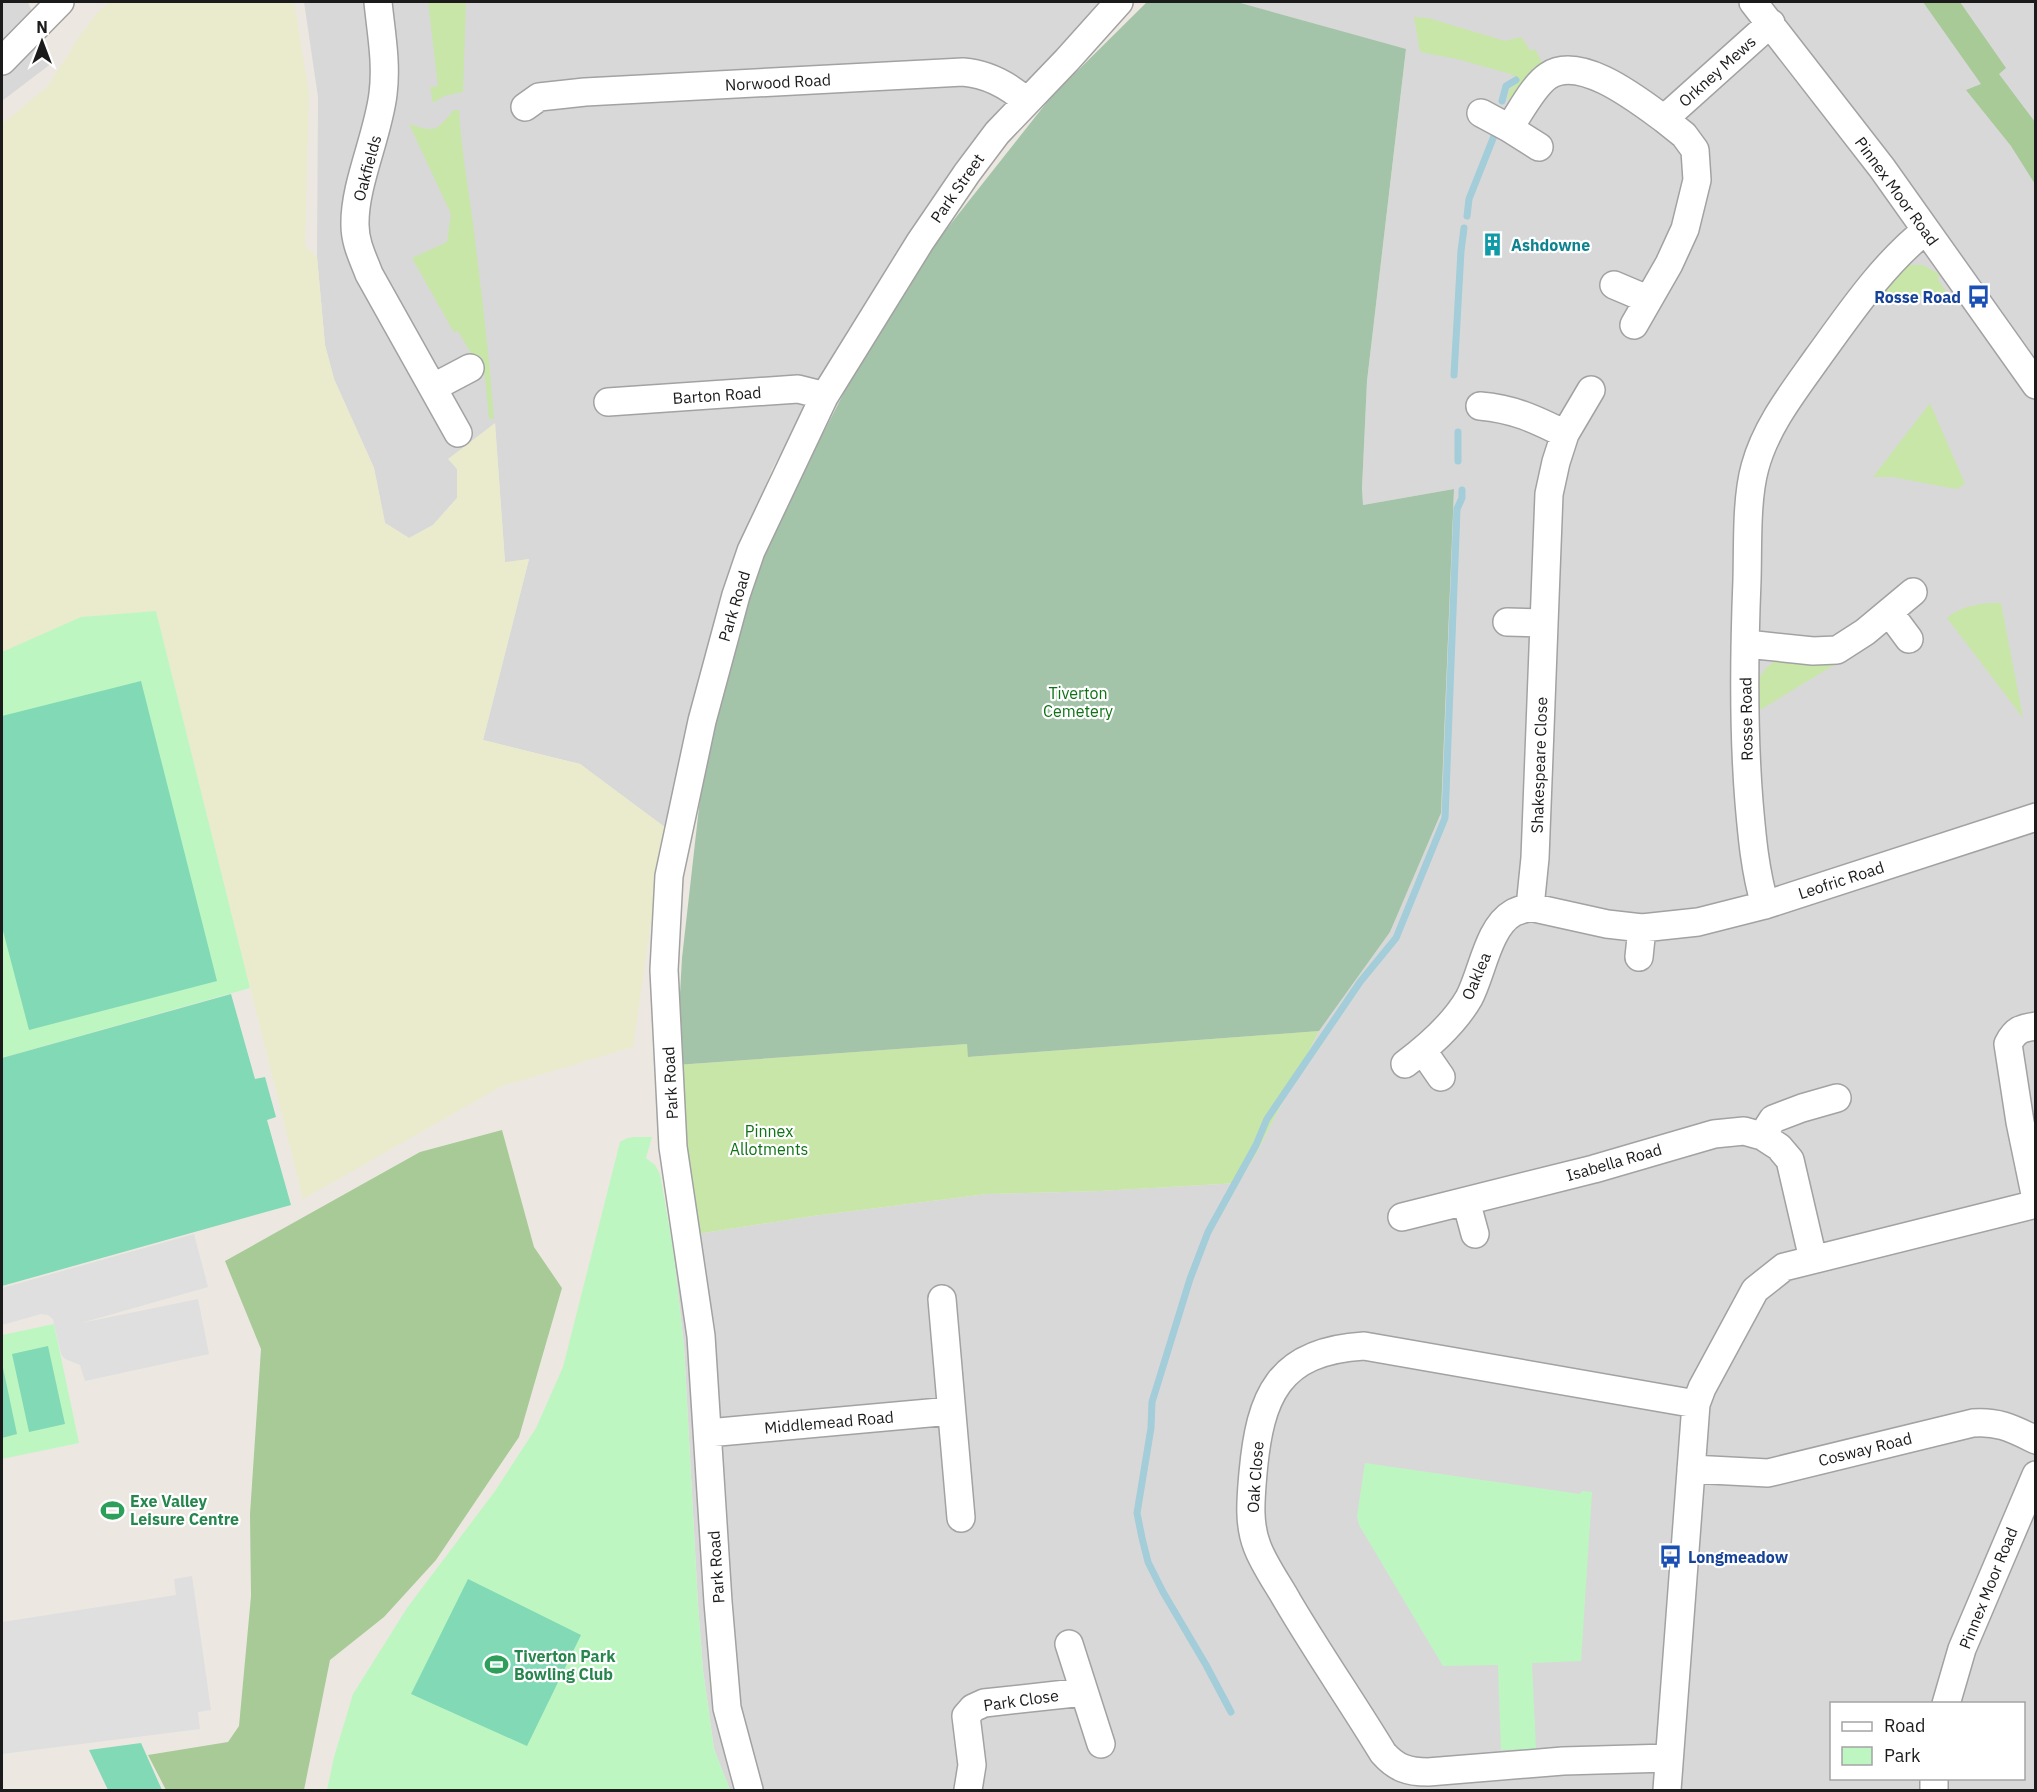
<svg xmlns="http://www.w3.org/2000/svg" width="2037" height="1792" viewBox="0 0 2037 1792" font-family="'IBM Plex Sans',sans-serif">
<rect width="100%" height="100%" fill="#ece8e1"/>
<!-- residential -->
<path fill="#d9d8d8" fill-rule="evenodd" d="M 2,2 L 28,2 L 52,63 L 2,101 Z
M 304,2 L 1099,2 L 1034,82 L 809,404 L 772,469 L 743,545 L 666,828 L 580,764 L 483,740 L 529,559 L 505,563 L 495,424 L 449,459 L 457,469 L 457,498 L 433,525 L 409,538 L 385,523 L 374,468 L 334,379 L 325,345 L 317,257 L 318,97 Z
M 1237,2 L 2035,2 L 2035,1790 L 730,1790 L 714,1749 L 703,1670 L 698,1605 L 684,1346 L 673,1248 L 697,1234 L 813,1216 L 987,1194 L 1100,1191 L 1238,1183 L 1256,1154 L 1319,1031 L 1390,932 L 1441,813 L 1454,489 L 1363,505 L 1362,488 L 1367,381 L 1406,50 ZM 1832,1704 L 2024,1704 L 2024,1778 L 1832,1778 Z"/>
<!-- farmland -->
<path fill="#e9ebcc" d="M 110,2 L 294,2 L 309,93 L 305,246 L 317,257 L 325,345 L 334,379 L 374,468 L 385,523 L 409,538 L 433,525 L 457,498 L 457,469 L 448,459 L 495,423 L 505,562 L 529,559 L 483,740 L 580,764 L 666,828 L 661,851 L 633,1047 L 502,1086 L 303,1199 L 156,611 L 81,617 L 2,652 L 2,124 L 48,86 L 79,37 L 98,12 Z"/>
<!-- grass -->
<path fill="#c7e6a8" d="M 428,2 L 466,2 L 463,92 L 444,96 L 433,103 L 430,87 L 438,86 Z
M 1414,17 L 1428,18 L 1505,41 L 1521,37 L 1531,51 L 1535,49 L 1543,64 L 1507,101 L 1509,90 L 1517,83 L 1517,79 L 1511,74 L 1457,59 L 1420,52 Z
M 454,110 L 459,110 C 461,148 468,185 473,223 C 481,288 489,353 494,419 L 489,419 L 485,377 L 458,331 L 454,332 L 452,329 L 412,258 L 447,242 L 451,214 L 409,124 C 438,133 435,131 454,110 Z
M 1910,265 L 1923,265 L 1941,275 L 1937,278 L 1948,294 L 1872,304 L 1902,268 Z
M 1930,403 L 1965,484 L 1956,489 L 1892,477 L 1873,477 Z
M 2001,603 L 2023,718 L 1947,618 C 1962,605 1982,603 2001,603 Z
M 1847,657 L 1755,713 C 1756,690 1755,672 1777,660 Z
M 1319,1031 L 1256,1154 L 1238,1183 L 1100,1191 L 987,1194 L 813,1216 L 697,1234 L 676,1065 L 967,1044 L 969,1057 Z"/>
<!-- forest -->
<path fill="#a7ca97" d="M 1923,2 L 1960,2 L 2006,68 L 1999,74 L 2035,122 L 2035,184 L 2011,146 L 1966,90 L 1981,84 Z
M 502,1130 L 534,1247 L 562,1288 L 519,1437 L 436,1560 L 384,1617 L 330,1660 L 304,1790 L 166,1790 L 148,1755 L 228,1742 L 239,1726 L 251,1596 L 250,1514 L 261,1349 L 225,1261 L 420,1152 Z"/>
<!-- cemetery -->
<path fill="#a3c4a8" d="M 1147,2 L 1237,2 L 1406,49 L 1367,381 L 1362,488 L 1363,505 L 1454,489 L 1441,813 L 1390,932 L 1319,1031 L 968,1057 L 967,1044 L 676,1065 L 682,958 L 703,772 L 728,670 L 756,576 L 778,521 L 853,375 L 934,245 L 1051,97 Z"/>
<!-- park -->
<path fill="#bef6c2" d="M 156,611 L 250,988 L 2,1058 L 2,652 L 81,617 Z
M 634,1137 L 652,1137 L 646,1158 L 655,1165 L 660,1174 L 673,1248 L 684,1346 L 698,1605 L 703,1670 L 714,1749 L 730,1790 L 327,1790 L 334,1757 L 353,1694 L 407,1608 L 495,1491 L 536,1428 L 563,1367 L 620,1142 L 627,1138 Z
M 54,1324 L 79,1443 L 2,1459 L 2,1335 Z
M 1365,1463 L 1580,1494 L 1582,1491 L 1592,1492 L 1581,1661 L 1532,1663 L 1536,1749 L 1501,1750 L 1498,1665 L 1443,1666 L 1359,1525 L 1357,1516 Z"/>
<!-- pitch -->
<path fill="#81d9b6" d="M 141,681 L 217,981 L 29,1030 L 2,927 L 2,716 Z
M 231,994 L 255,1079 L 265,1077 L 276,1117 L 267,1120 L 291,1205 L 2,1286 L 2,1058 Z
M 48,1346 L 65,1424 L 29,1432 L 12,1354 Z
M 2,1363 L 17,1434 L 2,1438 Z
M 468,1579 L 581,1635 L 527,1746 L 411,1694 Z
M 141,1743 L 162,1790 L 108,1790 L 89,1750 Z"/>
<!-- parking -->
<path fill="#dfdfdf" d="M 194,1234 L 208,1287 L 81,1323 L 198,1299 L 209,1354 L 85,1381 L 80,1365 L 65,1359 L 61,1354 L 53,1319 L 48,1315 L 41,1314 L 2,1325 L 2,1288 Z
M 192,1576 L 211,1710 L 198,1712 L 200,1729 L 2,1754 L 2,1622 L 176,1595 L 174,1579 Z"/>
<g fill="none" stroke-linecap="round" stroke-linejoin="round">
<!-- stream -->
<path stroke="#a2cdd9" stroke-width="7" d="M 1502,101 L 1506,86 L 1516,80
M 1467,216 L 1469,199 L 1494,136
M 1454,375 L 1461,251 L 1464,228
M 1458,461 L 1458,432
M 1231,1712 L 1206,1665 L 1163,1592 L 1148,1562 L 1142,1538 L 1137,1513 L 1151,1428 L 1152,1402 L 1190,1279 L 1208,1232 L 1256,1145 L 1267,1119 L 1360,982 L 1396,938 L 1445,818 L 1457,509 L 1462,498 L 1462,490"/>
<defs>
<path id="minor" d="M 378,2 C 381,32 387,63 383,94 C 378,136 354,185 355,225 C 355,243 363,258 369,274 L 458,433
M 1753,2 L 1882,168 L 2036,385
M 2,61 L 60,2
M 525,107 L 539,97 L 585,92 L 963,72 C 988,74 1008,85 1026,101
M 1481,113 L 1509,128 L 1539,147
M 1509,128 C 1520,113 1533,86 1548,76 C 1580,54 1638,100 1664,119 L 1771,23
M 1614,285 L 1647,299
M 1634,325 L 1669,264 L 1685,229 L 1697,180 L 1695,150 L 1684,135 L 1664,119
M 434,387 L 470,368
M 608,402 L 798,389 L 814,393 L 824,397
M 1480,406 C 1514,409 1535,419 1565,434 L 1556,462 L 1549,494 L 1535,858 L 1530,907
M 1565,434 L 1591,390
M 1889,612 L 1909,639
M 1507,622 L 1544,623
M 1745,646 L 1756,645 L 1813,651 L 1837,650 L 1865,632 L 1913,592
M 1765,905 C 1755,871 1752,837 1749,802 C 1743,728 1744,654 1747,580 C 1748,546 1746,499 1755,467 C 1766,426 1794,391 1818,357 C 1850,313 1883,264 1926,230
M 1530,907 L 1607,924 L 1642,928 L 1698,922 L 1765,905 L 2036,817
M 1639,957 L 1642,928
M 2036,1026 C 2021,1028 2015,1030 2008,1044 L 2020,1122 L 2036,1199
M 1423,1051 L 1441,1077
M 1405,1064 C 1429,1046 1454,1024 1469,998 C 1482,974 1488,927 1513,913 C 1518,910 1525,909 1530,907
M 1762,1136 L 1779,1147 L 1790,1160 L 1813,1259
M 1466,1201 L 1475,1234
M 1402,1217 L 1594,1169 L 1714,1134 L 1744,1131 L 1762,1136 L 1773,1119 L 1802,1108 L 1837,1098
M 942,1299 L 961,1518
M 708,1433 L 951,1411
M 1691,1469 L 1768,1473 L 1973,1423 C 1999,1421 2013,1429 2036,1440
M 1069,1644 L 1101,1744
M 1946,1704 L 1962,1649 L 2036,1475
M 1668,1758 L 1563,1761 L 1428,1772 C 1408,1772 1396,1768 1383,1753 C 1352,1702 1318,1653 1288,1602 C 1278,1584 1264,1565 1257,1546 C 1248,1523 1251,1497 1253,1473 C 1260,1396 1278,1351 1364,1346 L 1696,1404
M 749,1790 L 727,1708 L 718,1602 L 701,1336 L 673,1147 L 664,970 L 669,876 L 702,721 L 736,595 L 751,551 L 824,397 L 920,242 L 967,173 L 997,133 L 1067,60 L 1119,2
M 968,1790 L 972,1765 L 966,1716 L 973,1708 L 984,1703 L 1084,1692
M 1667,1790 L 1696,1404 L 1702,1388 L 1755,1290 L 1784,1267 L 2036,1204
M 1934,1790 L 1934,1778"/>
</defs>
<!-- minor casing -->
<use href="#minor" stroke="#a2a2a2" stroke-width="30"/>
<!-- minor -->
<use href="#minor" stroke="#fff" stroke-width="27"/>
</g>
<!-- icons -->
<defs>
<symbol id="building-bare" viewBox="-9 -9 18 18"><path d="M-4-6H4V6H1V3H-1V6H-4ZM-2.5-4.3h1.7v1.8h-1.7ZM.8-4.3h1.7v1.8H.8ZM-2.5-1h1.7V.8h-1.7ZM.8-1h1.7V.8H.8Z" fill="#0f9aa8" stroke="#fff" stroke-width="2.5" paint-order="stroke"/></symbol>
<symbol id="bus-bare" viewBox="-9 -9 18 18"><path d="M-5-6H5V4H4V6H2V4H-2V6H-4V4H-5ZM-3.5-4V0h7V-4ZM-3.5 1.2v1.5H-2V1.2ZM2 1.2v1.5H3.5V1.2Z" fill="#1a4fb4" stroke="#fff" stroke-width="2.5" paint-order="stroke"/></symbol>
<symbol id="stadium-bare" viewBox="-9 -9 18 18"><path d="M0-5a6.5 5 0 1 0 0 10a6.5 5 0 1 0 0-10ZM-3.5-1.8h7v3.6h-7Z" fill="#2e9e5b" stroke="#fff" stroke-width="2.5" paint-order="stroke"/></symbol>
</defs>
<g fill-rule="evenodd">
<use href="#building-bare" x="1476" y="228" width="33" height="33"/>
<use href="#bus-bare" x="1962" y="280" width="33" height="33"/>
<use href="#stadium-bare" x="96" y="1494" width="33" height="33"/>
<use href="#bus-bare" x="1654" y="1540" width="33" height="33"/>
<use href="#stadium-bare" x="480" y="1648" width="33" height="33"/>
</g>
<g text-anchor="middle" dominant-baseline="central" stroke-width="4.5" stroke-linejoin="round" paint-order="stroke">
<!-- street labels -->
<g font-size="16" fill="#1b1b1b" stroke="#fff">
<text transform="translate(1717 71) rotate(-42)">Orkney Mews</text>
<text transform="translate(778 82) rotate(-3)">Norwood Road</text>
<text transform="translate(367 168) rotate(-75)">Oakfields</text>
<text transform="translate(957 188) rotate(-55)">Park Street</text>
<text transform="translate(1897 191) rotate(54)">Pinnex Moor Road</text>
<text transform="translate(717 395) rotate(-4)">Barton Road</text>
<text transform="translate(734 606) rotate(-73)">Park Road</text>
<text transform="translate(1746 719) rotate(-91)">Rosse Road</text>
<text transform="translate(1539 765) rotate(-88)">Shakespeare Close</text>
<text transform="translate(1841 880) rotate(-18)">Leofric Road</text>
<text transform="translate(1476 976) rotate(-67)">Oaklea</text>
<text transform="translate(670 1083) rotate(-93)">Park Road</text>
<text transform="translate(1614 1162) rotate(-16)">Isabella Road</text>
<text transform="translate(829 1422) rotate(-5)">Middlemead Road</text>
<text transform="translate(1865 1449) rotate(-14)">Cosway Road</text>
<text transform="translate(1255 1477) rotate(-86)">Oak Close</text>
<text transform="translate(716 1567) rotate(-94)">Park Road</text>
<text transform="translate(1988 1588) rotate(-68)">Pinnex Moor Road</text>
<text transform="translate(1021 1700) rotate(-8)">Park Close</text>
</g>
<!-- culture labels -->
<g font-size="16" font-weight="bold" fill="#0d838f" stroke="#fff" text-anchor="start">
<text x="1511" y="245">Ashdowne</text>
</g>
<!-- transit labels -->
<g font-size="16" font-weight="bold" fill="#164399" stroke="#fff" text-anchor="end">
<text x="1961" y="297">Rosse Road</text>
<text x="1688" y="1557" text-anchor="start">Longmeadow</text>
</g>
<!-- park labels -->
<g font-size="16" fill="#0f7316" stroke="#fff">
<text x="1078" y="693">Tiverton<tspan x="1078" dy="18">Cemetery</tspan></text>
<text x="769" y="1131">Pinnex<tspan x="769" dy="18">Allotments</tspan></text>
</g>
<!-- leisure labels -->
<g font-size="16" font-weight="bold" fill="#27864d" stroke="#fff" text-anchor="start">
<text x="130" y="1501">Exe Valley<tspan x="130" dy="18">Leisure Centre</tspan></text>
<text x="514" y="1656">Tiverton Park<tspan x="514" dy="18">Bowling Club</tspan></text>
</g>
</g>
<!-- border -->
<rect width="2037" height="1792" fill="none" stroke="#1b1b1b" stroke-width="6"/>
<!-- legend -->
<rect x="1830" y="1702" width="195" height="78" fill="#ffffff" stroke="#a4a4a4" stroke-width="1.5"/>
<rect x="1842" y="1722" width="30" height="9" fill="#ffffff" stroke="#a4a4a4" stroke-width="1.5"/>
<text x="1884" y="1732" font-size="18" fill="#1b1b1b">Road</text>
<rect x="1842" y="1747" width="30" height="18" fill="#bef6c2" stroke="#a4a4a4" stroke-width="1.5"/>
<text x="1884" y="1762" font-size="18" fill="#1b1b1b">Park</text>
<!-- north arrow -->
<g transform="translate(42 42)" stroke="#ffffff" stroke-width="4.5" paint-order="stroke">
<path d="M0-4.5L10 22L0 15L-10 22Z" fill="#1b1b1b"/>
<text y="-9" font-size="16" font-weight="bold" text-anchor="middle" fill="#1b1b1b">N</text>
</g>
</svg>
